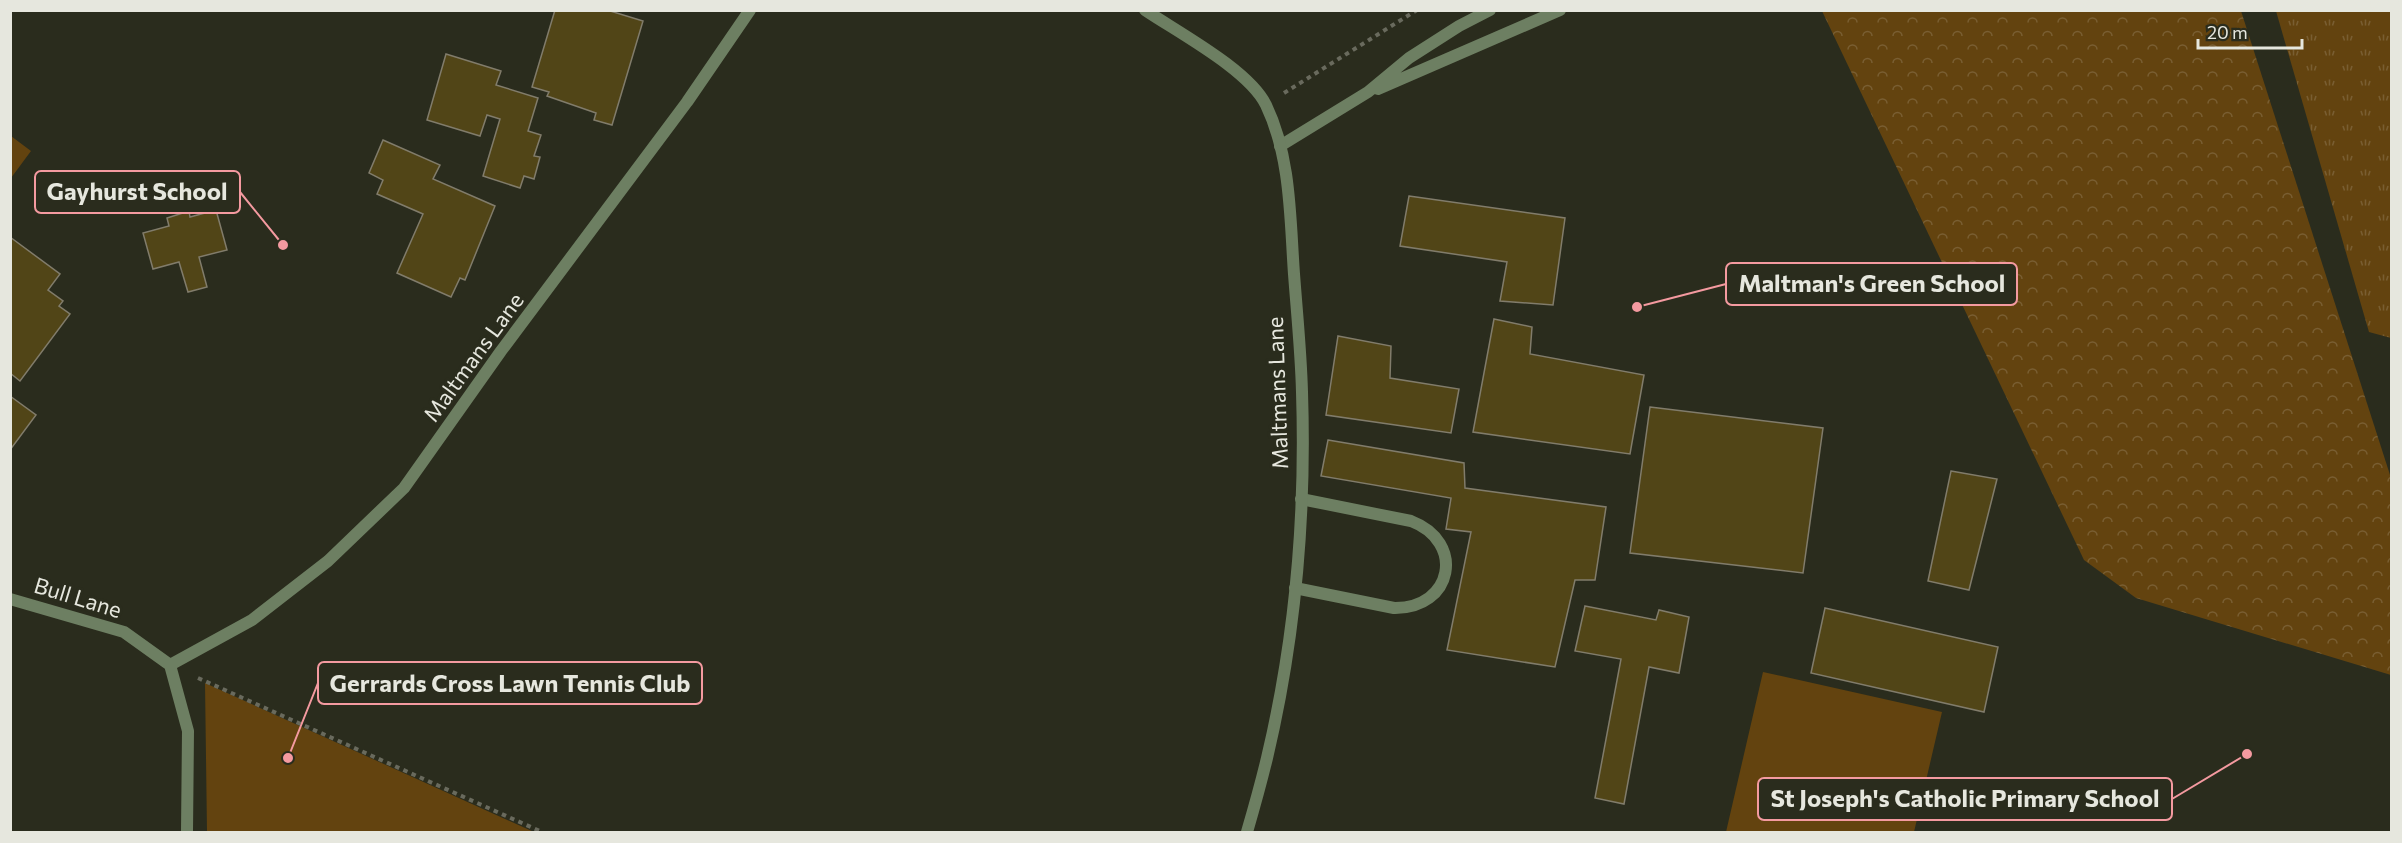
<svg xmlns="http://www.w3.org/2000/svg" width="2402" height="843" viewBox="0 0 2402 843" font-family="Commissioner,sans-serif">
<defs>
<pattern id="grass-tufts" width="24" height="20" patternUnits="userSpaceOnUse" patternTransform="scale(1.5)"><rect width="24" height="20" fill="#63430f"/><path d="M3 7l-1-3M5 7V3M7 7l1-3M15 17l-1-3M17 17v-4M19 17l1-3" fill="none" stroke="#795e32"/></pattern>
<pattern id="park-crowns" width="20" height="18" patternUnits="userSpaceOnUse" patternTransform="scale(1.5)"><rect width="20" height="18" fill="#63430f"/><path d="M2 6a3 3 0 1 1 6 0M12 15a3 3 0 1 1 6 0" fill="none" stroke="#795e32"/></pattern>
</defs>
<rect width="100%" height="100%" fill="#2a2c1d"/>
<!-- grass -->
<path fill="url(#grass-tufts)" d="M 2276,11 L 2391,11 L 2391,338 L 2369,332 Z"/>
<!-- park -->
<path fill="url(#park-crowns)" d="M 1822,11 L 2241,11 L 2391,478 L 2391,675 L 2136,598 L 2084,560 Z"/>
<!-- pitch -->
<path fill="#63430f" d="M 11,136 L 31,151 L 11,178 L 10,178 Z
M 1763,672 L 1942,712 L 1914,832 L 1726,832 Z
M 205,683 L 534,832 L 207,832 Z"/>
<!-- building -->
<path fill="#514517" stroke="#817c6b" stroke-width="1.5" d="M 555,10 L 607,10 L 643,21 L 612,125 L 594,120 L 596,113 L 547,96 L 549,92 L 532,87 Z
M 446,54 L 501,71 L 496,85 L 538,98 L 528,131 L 541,135 L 534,156 L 540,157 L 534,179 L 524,176 L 520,188 L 483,176 L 500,119 L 487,115 L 480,136 L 427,120 Z
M 383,140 L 440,165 L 433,179 L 495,206 L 465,280 L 460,278 L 451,297 L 397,273 L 423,214 L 377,194 L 383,180 L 369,173 Z
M 1409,196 L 1565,218 L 1553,305 L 1500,301 L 1507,262 L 1400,246 Z
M 216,210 L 227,250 L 199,257 L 207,287 L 188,292 L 179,262 L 153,269 L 143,233 L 169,226 L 167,218 L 189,211 L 190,217 Z
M 10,237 L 60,274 L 48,290 L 63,301 L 59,306 L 70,314 L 20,381 L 10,373 Z
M 1494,319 L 1532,327 L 1530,354 L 1644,375 L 1630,454 L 1473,432 Z
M 1338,336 L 1391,346 L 1390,378 L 1459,389 L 1451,433 L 1326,415 Z
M 10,396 L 36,415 L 10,450 Z
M 1650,407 L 1823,428 L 1803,573 L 1630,553 Z
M 1328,440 L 1464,463 L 1465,488 L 1606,507 L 1595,580 L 1575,580 L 1555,667 L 1447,650 L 1471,532 L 1446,529 L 1451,498 L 1321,476 Z
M 1951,471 L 1997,479 L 1969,590 L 1928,581 Z
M 1585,606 L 1656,620 L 1659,610 L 1689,617 L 1679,673 L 1649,667 L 1624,804 L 1595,798 L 1621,659 L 1575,651 Z
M 1825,608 L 1998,647 L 1984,712 L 1811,673 Z"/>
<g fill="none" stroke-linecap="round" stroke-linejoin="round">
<!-- path -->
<path stroke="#696a5d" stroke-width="4" stroke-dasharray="4.5 4.5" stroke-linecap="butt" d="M 1284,93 L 1417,10
M 198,678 L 542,832"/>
<!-- lane -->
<path stroke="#6d7f62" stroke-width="12" d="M 1378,89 L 1560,10
M 1280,146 L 1368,92 L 1409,58 L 1459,26 L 1490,10
M 1295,588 L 1394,608 C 1453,609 1466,542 1411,521 L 1301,499"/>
<!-- street -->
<path stroke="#6d7f62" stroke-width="12" d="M 1145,10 C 1179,33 1249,70 1266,105 C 1291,157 1290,218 1294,274 C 1297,314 1301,353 1302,392 C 1306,514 1295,640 1267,758 C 1261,783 1254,808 1247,832
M 10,599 L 124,632 L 170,665 L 188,731 L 187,832
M 170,665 L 252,620 L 328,561 L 404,488 L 501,351 L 687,102 L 750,10"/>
</g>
<g text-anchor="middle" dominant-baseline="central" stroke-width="6" stroke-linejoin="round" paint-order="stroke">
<!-- street labels -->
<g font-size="22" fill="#e6e7de" stroke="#2a2c1d">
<text transform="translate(473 357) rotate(-54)">Maltmans Lane</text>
<text transform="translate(1277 393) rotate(-92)">Maltmans Lane</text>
<text transform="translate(78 597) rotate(17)">Bull Lane</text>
</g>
</g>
<!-- callouts -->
<path fill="none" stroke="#f49aa0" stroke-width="2" d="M283 245L240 192M1637 307L1726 284M288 758L318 683M2247 754L2172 799"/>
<g fill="#f49aa0" stroke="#2a2c1d" stroke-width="2">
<circle cx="283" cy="245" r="6"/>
<circle cx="1637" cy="307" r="6"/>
<circle cx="288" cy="758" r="6"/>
<circle cx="2247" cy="754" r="6"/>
</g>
<g fill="#2a2c1d" stroke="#f49aa0" stroke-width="2">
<rect x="35" y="171" width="205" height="42" rx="6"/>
<rect x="1726" y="263" width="291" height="42" rx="6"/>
<rect x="318" y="662" width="384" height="42" rx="6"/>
<rect x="1758" y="778" width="414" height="42" rx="6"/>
</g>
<g font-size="24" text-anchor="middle" font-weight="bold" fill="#e6e7de">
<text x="137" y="200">Gayhurst School</text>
<text x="1872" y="292">Maltman's Green School</text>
<text x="510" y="692">Gerrards Cross Lawn Tennis Club</text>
<text x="1965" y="807">St Joseph's Catholic Primary School</text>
</g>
<!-- border -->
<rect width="2402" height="843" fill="none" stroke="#e6e7de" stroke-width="24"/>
<!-- scale -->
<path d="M2198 39v9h104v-9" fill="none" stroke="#e6e7de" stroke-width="3"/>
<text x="2207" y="39" font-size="18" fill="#e6e7de" stroke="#2a2c1d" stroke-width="4.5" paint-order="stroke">20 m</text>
</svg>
